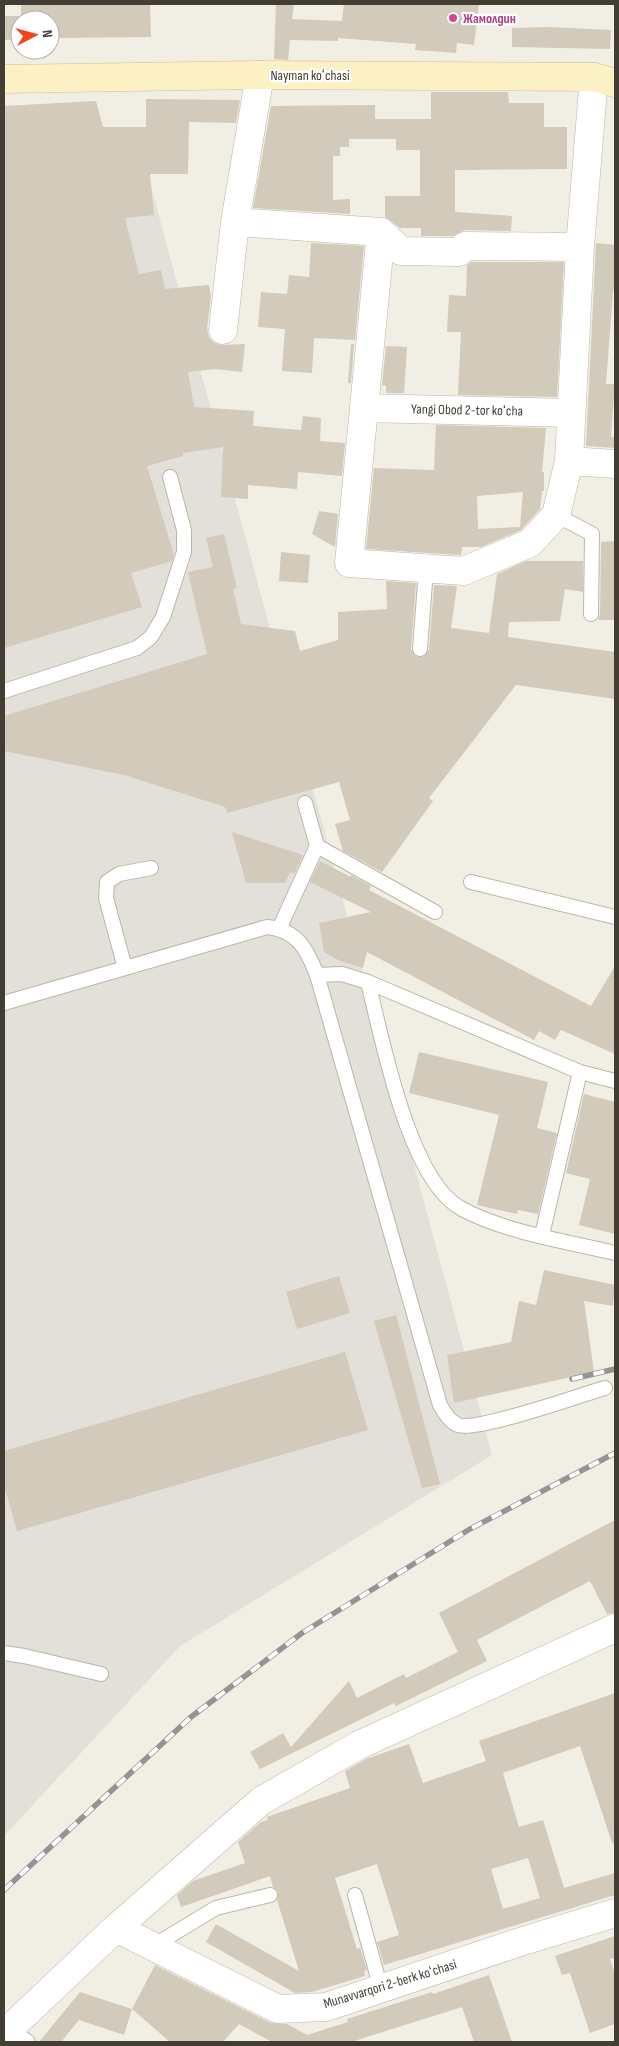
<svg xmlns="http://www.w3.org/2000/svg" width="619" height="2046" viewBox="0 0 619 2046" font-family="'Sofia Sans Condensed',sans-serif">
<rect width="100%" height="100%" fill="#f1eee4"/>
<!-- industrial -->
<path fill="#e3dfd9" d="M 138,138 L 492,1455 L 180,1646 L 4,1836 L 4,145 Z"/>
<!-- building -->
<path fill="#d2caba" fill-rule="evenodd" d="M 21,4 L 150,4 L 151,37 L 50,38 L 50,20 L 20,20 L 20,39 L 4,40 L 4,16 L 21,16 Z
M 276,4 L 294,4 L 292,19 L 342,21 L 344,4 L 479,4 L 474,45 L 457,43 L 456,53 L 415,50 L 416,44 L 338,38 L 338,41 L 290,40 L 288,60 L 274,59 Z
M 550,27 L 611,30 L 610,49 L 512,47 L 512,28 Z
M 431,92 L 508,92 L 509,103 L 544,103 L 544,127 L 567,127 L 567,169 L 455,170 L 455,212 L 512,216 L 511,231 L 465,230 L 453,236 L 421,236 L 421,228 L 400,228 L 385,217 L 385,196 L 420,196 L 420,150 L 396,150 L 396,139 L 349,139 L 349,147 L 340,147 L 340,156 L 333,156 L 333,200 L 350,199 L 350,214 L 253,208 L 271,106 L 375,105 L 375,119 L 431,119 Z
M 146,99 L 240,100 L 236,123 L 189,122 L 188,174 L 150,174 L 154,215 L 125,218 L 139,274 L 161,270 L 165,289 L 209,285 L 211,297 L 207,328 L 209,337 L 213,342 L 221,345 L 245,344 L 242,372 L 215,369 L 188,372 L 194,407 L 254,411 L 253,426 L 301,430 L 303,416 L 321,418 L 320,441 L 345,443 L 342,476 L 298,472 L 297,489 L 248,485 L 248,499 L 221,497 L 223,447 L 183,453 L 183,456 L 147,466 L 174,555 L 172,561 L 131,573 L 142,607 L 4,648 L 4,106 L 96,101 L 103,127 L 146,127 Z
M 311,243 L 364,246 L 355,340 L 314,338 L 312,373 L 282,371 L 285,329 L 258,327 L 261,292 L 287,294 L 289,275 L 309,277 Z
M 596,243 L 615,245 L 615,291 L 613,291 L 606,384 L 615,384 L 611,437 L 615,437 L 615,448 L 586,446 Z
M 471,262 L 564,262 L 557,397 L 458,395 L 461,332 L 447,332 L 449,295 L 466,296 L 467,265 Z
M 351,344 L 354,344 L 351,383 L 348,383 Z
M 386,346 L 407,347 L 404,393 L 386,393 L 386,386 L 382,385 Z
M 436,425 L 546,428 L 542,472 L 544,472 L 544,491 L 542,491 L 540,509 L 521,530 L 481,547 L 462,547 L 461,555 L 366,549 L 374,468 L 434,470 ZM 523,492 L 520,527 L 478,529 L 477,496 Z
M 319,511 L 338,514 L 335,547 L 312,534 Z
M 224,534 L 237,588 L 233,589 L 241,624 L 295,631 L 300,651 L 338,640 L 338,612 L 387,609 L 386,581 L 416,583 L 411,649 L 415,656 L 423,657 L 429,650 L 434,585 L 457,586 L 451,628 L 489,633 L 497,574 L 526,561 L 583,561 L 583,592 L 565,589 L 560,621 L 509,622 L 508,637 L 615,652 L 615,699 L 516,685 L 429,798 L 433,801 L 382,872 L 343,851 L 335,824 L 350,820 L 339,782 L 227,813 L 225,807 L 124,775 L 4,751 L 4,716 L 207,654 L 188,572 L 213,567 L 206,538 Z
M 615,541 L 615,620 L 598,620 L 600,614 L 601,542 Z
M 281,552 L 310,555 L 308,583 L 279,581 Z
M 232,832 L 303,855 L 294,874 L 290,872 L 285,883 L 246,883 Z
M 320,861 L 351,877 L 351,875 L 371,886 L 369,890 L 591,1006 L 615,966 L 615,1054 L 561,1030 L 555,1040 L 539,1031 L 534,1040 L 367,952 L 363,968 L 340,961 L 324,952 L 319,923 L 371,912 L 310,882 Z
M 419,1052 L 548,1082 L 537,1128 L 557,1133 L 538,1214 L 518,1210 L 517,1214 L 477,1205 L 499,1115 L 409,1093 Z
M 584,1094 L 615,1102 L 615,1234 L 579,1225 L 590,1179 L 566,1173 Z
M 544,1270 L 615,1285 L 613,1306 L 584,1301 L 594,1372 L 454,1403 L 447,1355 L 511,1342 L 519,1301 L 536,1305 Z
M 339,1276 L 350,1313 L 297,1329 L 286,1292 Z
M 396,1315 L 440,1484 L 422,1488 L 374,1321 Z
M 345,1352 L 368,1430 L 17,1531 L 4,1485 L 4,1451 Z
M 615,1520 L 615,1613 L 607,1614 L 590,1581 L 477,1640 L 487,1661 L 396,1706 L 394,1703 L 260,1769 L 250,1752 L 283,1733 L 291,1747 L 349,1681 L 357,1698 L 404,1674 L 406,1678 L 458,1652 L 439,1613 Z
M 615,1693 L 615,1843 L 612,1843 L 580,1746 L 503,1773 L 519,1827 L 543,1820 L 564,1888 L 615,1873 L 615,1895 L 384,1965 L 377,1942 L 399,1935 L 377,1864 L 335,1878 L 357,1949 L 360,1948 L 367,1970 L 364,1971 L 365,1976 L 312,1992 L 295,1993 L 206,1942 L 216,1924 L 299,1971 L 277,1900 L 278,1892 L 273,1887 L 270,1876 L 181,1907 L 177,1895 L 193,1881 L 245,1863 L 238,1842 L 261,1822 L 268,1820 L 267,1817 L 350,1788 L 345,1771 L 366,1759 L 409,1744 L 423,1783 L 486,1761 L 479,1741 ZM 528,1858 L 540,1898 L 503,1909 L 491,1869 Z
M 615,1936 L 615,1958 L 610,1959 L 615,1975 L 615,2024 L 590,2033 L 570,1973 L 562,1975 L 555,1956 Z
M 155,1965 L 271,2023 L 287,2024 L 307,2035 L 348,2022 L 347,2019 L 432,1992 L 433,1994 L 489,1975 L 512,2042 L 474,2042 L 462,2007 L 351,2042 L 272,2042 L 239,2024 L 223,2042 L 170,2042 L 132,2009 Z
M 80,1992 L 132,2009 L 124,2035 L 79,2020 L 61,2042 L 39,2042 Z"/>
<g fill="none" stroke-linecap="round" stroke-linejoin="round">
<defs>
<path id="service" d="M 556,515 L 592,534 L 591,614
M 420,649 L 426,569
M 4,691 L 137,648 L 151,637 L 163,617 L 184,552 L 184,530 L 170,477
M 317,846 L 435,912
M 471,882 L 615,917
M 279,929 L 317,846 L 305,803
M 125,968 L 106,898 L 107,882 L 119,874 L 151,868
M 317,975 L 440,1405 C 445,1413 449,1421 458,1425 C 477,1432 580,1395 605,1388
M 4,1003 L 267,927 C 297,930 307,949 317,975 L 342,974 L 368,982
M 615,1081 L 580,1072 L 368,982 C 382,1038 409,1182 462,1209 C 508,1233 565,1241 615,1253
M 542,1235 L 580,1072
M 4,1653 L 24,1656 L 101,1674
M 355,1895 L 381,1989
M 153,1946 L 216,1908 L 270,1895
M 9,2028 L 28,2042"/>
<path id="minor" d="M 235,222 L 260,75
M 381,232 L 349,563 L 464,571 L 530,543 L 556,515 L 569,461 L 580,247 L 594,77
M 223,330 L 235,222 L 381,232 L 401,251 L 459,252 L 465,246 L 580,247
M 364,408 L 571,413
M 569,461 L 615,464
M 116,1928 L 278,2009 L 326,2007 L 526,1940 L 615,1913
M 4,2034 L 116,1928 L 261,1801 L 359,1745 L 615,1628"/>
<path id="secondary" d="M 4,79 L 260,75 L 594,77 L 615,83"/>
</defs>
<!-- service casing -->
<use href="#service" stroke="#bcb6a7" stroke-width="16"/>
<!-- minor casing -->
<use href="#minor" stroke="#bcb6a7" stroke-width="29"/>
<!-- secondary casing -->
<use href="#secondary" stroke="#d0c296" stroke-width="29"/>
<!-- service -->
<use href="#service" stroke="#fff" stroke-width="14"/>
<!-- minor -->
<use href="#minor" stroke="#fff" stroke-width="28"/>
<!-- secondary -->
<use href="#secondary" stroke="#fcf1c4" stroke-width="28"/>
<defs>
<path id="rail" d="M 572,1379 L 615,1369
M 4,1890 L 191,1717 L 302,1633 L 470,1529 L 615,1453"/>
</defs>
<!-- rail casing -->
<use href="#rail" stroke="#949494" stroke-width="5.5"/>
<!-- rail -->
<use href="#rail" stroke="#fff" stroke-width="4" stroke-dasharray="11" stroke-linecap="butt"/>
</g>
<!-- markers -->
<circle fill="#d1479c" stroke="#fff" stroke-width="2" cx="453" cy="18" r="5"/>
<g text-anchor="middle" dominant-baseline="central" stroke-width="4.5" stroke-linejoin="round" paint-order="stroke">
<!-- hotel labels -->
<g font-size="14" font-weight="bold" fill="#b23c85" stroke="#fff" text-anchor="start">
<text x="463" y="18">Жамолдин</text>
</g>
<!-- street labels -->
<g font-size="14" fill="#433e34" stroke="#fff">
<text x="310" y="75">Nayman koʻchasi</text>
<text transform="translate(467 410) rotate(1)">Yangi Obod 2-tor koʻcha</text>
<text transform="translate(390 1984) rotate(-17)">Munavvarqori 2-berk koʻchasi</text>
</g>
</g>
<!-- border -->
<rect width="619" height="2046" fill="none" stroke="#433e34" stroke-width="10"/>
<!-- north arrow -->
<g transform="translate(35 35) rotate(84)"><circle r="24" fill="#ffffff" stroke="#b4b2ae"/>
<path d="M0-4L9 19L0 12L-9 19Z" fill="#f0451c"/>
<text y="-8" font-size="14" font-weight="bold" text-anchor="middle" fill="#433e34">N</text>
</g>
</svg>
